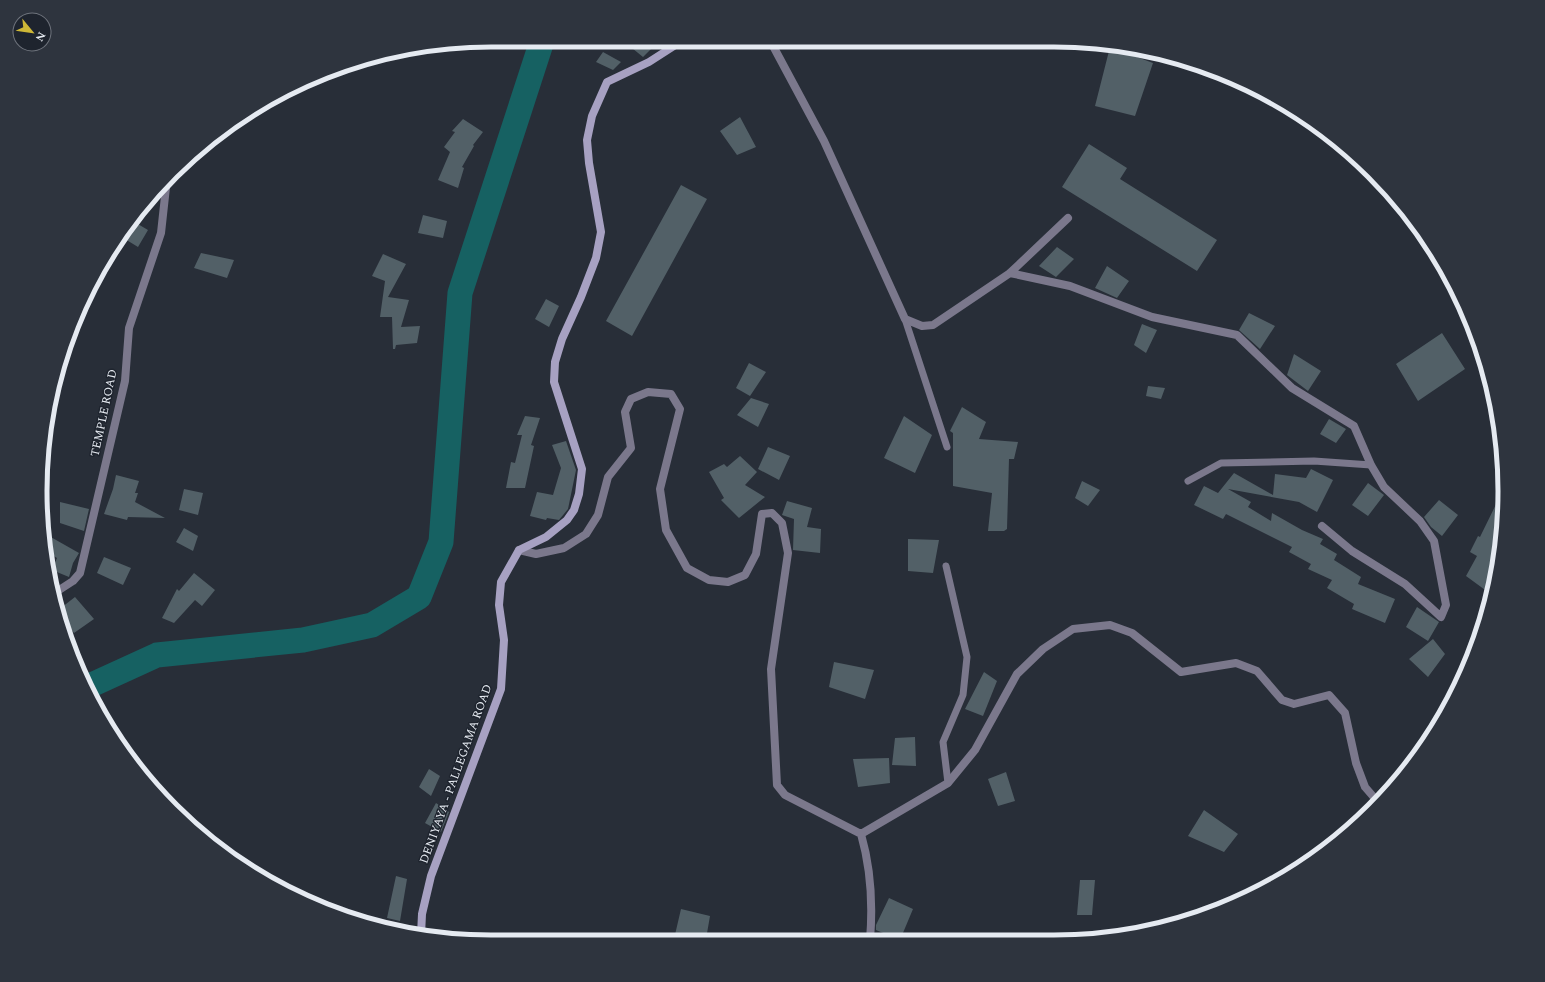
<svg xmlns="http://www.w3.org/2000/svg" width="1545" height="982" viewBox="0 0 1545 982" font-family="Spectral,serif">
<rect width="100%" height="100%" fill="#282e38"/>
<g fill="none" stroke-linecap="round" stroke-linejoin="round">
<!-- river -->
<path stroke="#166162" stroke-width="25" d="M 87,687 L 157,655 L 303,640 L 372,625 L 419,597 L 441,542 L 460,293 L 541,44"/>
</g>
<!-- building -->
<path fill="#526067" d="M 627,44 L 656,44 L 643,57 Z
M 1110,47 L 1153,63 L 1135,116 L 1095,106 Z
M 603,52 L 621,62 L 613,70 L 596,62 Z
M 740,117 L 756,147 L 737,155 L 720,131 Z
M 463,119 L 483,132 L 473,145 L 474,146 L 462,167 L 464,168 L 458,188 L 438,180 L 450,152 L 444,147 L 455,132 L 452,131 Z
M 1089,144 L 1127,168 L 1120,179 L 1217,240 L 1197,271 L 1062,187 Z
M 681,185 L 707,199 L 632,336 L 606,321 Z
M 423,215 L 447,221 L 443,238 L 418,233 Z
M 131,220 L 148,230 L 138,247 L 120,236 Z
M 1057,247 L 1074,259 L 1056,277 L 1039,266 Z
M 201,253 L 234,260 L 227,278 L 194,268 Z
M 383,254 L 406,264 L 388,297 L 409,300 L 401,327 L 420,326 L 417,343 L 396,345 L 395,349 L 393,349 L 392,317 L 380,317 L 385,281 L 372,276 Z
M 1107,266 L 1129,281 L 1117,298 L 1095,288 Z
M 546,299 L 559,306 L 549,327 L 535,319 Z
M 1249,313 L 1275,326 L 1260,349 L 1239,330 Z
M 1142,324 L 1157,330 L 1146,353 L 1134,345 Z
M 1442,333 L 1465,369 L 1418,401 L 1396,364 Z
M 1294,354 L 1321,371 L 1308,391 L 1287,375 Z
M 749,363 L 766,372 L 750,396 L 736,388 Z
M 1148,386 L 1165,388 L 1161,399 L 1146,396 Z
M 751,398 L 769,404 L 758,427 L 737,415 Z
M 962,407 L 986,422 L 979,439 L 1018,442 L 1014,459 L 1009,459 L 1007,529 L 1004,531 L 988,531 L 992,493 L 953,486 L 953,433 L 950,431 Z
M 525,416 L 540,418 L 531,445 L 534,446 L 525,488 L 506,488 L 511,462 L 515,463 L 522,435 L 517,435 Z
M 904,416 L 932,435 L 915,473 L 884,458 Z
M 1329,419 L 1346,429 L 1336,443 L 1320,434 Z
M 566,441 L 576,470 L 568,509 L 559,520 L 547,518 L 546,520 L 530,516 L 537,492 L 553,495 L 561,468 L 552,445 Z
M 768,447 L 790,456 L 779,480 L 758,469 Z
M 740,456 L 757,472 L 745,485 L 765,497 L 739,518 L 721,500 L 724,498 L 709,472 L 724,464 L 727,467 Z
M 1311,469 L 1333,480 L 1317,512 L 1299,502 L 1228,489 L 1251,502 L 1248,507 L 1271,521 L 1272,513 L 1302,530 L 1323,539 L 1320,544 L 1337,554 L 1334,560 L 1361,577 L 1358,584 L 1395,599 L 1385,623 L 1352,609 L 1354,604 L 1327,588 L 1332,580 L 1308,569 L 1311,564 L 1289,552 L 1292,547 L 1226,514 L 1223,519 L 1194,505 L 1204,486 L 1218,493 L 1234,473 L 1273,495 L 1275,474 L 1306,478 Z
M 116,475 L 139,481 L 135,493 L 138,493 L 135,502 L 165,518 L 128,517 L 127,520 L 104,514 L 113,489 Z
M 1082,481 L 1100,490 L 1088,506 L 1075,498 Z
M 1368,483 L 1384,495 L 1368,516 L 1352,505 Z
M 184,489 L 203,493 L 198,515 L 179,510 Z
M 1503,490 L 1504,521 L 1492,595 L 1466,576 L 1477,556 L 1470,552 L 1478,536 L 1480,537 Z
M 1439,500 L 1458,515 L 1442,536 L 1431,527 L 1424,517 Z
M 787,501 L 812,508 L 807,527 L 821,529 L 820,553 L 793,550 L 794,519 L 782,515 Z
M 60,502 L 89,509 L 84,531 L 60,523 Z
M 184,528 L 198,536 L 193,551 L 176,542 Z
M 49,536 L 79,553 L 73,563 L 69,577 L 52,570 L 57,558 L 44,550 L 44,544 Z
M 908,539 L 939,540 L 933,573 L 908,571 Z
M 104,557 L 131,568 L 123,585 L 97,573 Z
M 194,573 L 215,590 L 202,606 L 195,600 L 174,623 L 162,618 L 177,589 L 179,591 Z
M 75,597 L 94,619 L 74,633 L 57,611 Z
M 1417,607 L 1439,622 L 1428,641 L 1406,627 Z
M 1433,639 L 1445,654 L 1428,677 L 1409,659 Z
M 834,662 L 874,670 L 865,699 L 829,687 Z
M 984,672 L 997,681 L 983,716 L 965,709 Z
M 915,737 L 916,766 L 892,765 L 895,738 Z
M 889,758 L 890,783 L 858,787 L 853,759 Z
M 429,769 L 440,776 L 431,796 L 419,787 Z
M 1006,772 L 1015,801 L 998,806 L 988,779 Z
M 436,803 L 449,812 L 441,832 L 425,823 Z
M 1204,810 L 1238,834 L 1224,852 L 1188,836 Z
M 396,876 L 407,879 L 400,921 L 387,918 Z
M 1080,880 L 1095,880 L 1092,915 L 1077,915 Z
M 889,898 L 913,909 L 900,940 L 876,930 L 876,925 Z
M 681,909 L 710,916 L 706,939 L 674,939 Z"/>
<g fill="none" stroke-linecap="round" stroke-linejoin="round">
<!-- lane -->
<path stroke="#7b788c" stroke-width="7" d="M 905,319 L 947,447
M 1188,481 L 1221,463 L 1314,461 L 1371,465
M 946,566 L 967,657 L 963,695 L 943,742 L 948,783"/>
<!-- street -->
<path stroke="#7b788c" stroke-width="8" d="M 772,44 L 824,141 L 905,319 L 922,326 L 933,325 L 1010,273 L 1068,218
M 1010,273 L 1070,286 L 1152,317 L 1237,335 L 1292,388 L 1354,426 L 1371,465 L 1384,487 L 1420,521 L 1434,541 L 1446,605 L 1441,617 L 1405,584 L 1352,551 L 1322,526
M 519,550 L 536,554 L 564,548 L 586,534 L 598,515 L 608,477 L 631,448 L 625,412 L 631,399 L 648,392 L 671,394 L 680,409 L 660,489 L 666,530 L 687,568 L 709,580 L 728,582 L 745,575 L 756,554 L 762,514 L 772,513 L 782,523 L 788,553 L 771,669 L 777,785 L 785,795 L 861,834 C 871,869 873,904 870,940
M 53,594 L 73,581 L 80,573 L 125,381 L 129,328 L 161,233 L 167,178
M 861,834 L 948,783 L 975,750 L 1017,674 L 1043,649 L 1073,629 L 1110,625 L 1132,633 L 1181,672 L 1236,663 L 1257,671 L 1282,700 L 1294,704 L 1329,695 L 1345,713 L 1356,763 L 1365,787 L 1378,802"/>
<!-- secondary -->
<path stroke="#a7a1c2" stroke-width="8" d="M 421,935 L 422,914 L 431,876 L 501,689 L 504,640 L 499,605 L 501,582 L 519,550 L 546,537 L 567,520 L 574,510 L 579,494 L 582,469 L 554,382 L 555,362 L 562,339 L 581,297 L 596,258 L 601,232 L 589,163 L 587,140 L 592,116 L 607,82 L 649,62 L 677,44"/>
</g>
<g text-anchor="middle" dominant-baseline="central" stroke-width="3" stroke-linejoin="round" paint-order="stroke">
<!-- street labels -->
<g font-size="12" fill="#e5eaf1" stroke="#1e242e">
<text transform="translate(104 413) rotate(-78)">TEMPLE ROAD</text>
<text transform="translate(456 774) rotate(-70)">DENIYAYA - PALLEGAMA ROAD</text>
</g>
</g>
<!-- crop -->
<path d="M0 0H1545V982H0ZM491 47H1054A444 444 0 0 1 1498 491V491A444 444 0 0 1 1054 935H491A444 444 0 0 1 47 491V491A444 444 0 0 1 491 47Z" fill="#2e343e" fill-rule="evenodd"/>
<path fill="none" stroke="#e5eaf1" stroke-width="5" d="M491 47H1054A444 444 0 0 1 1498 491V491A444 444 0 0 1 1054 935H491A444 444 0 0 1 47 491V491A444 444 0 0 1 491 47Z"/>
<!-- north arrow -->
<g transform="translate(32 32) rotate(119)"><circle r="19" fill="#1e242e" stroke="#6e737c"/>
<path d="M0-3L7 15L0 10L-7 15Z" fill="#ceb837"/>
<text y="-6" font-size="11" font-weight="bold" text-anchor="middle" fill="#e5eaf1">N</text>
</g>
</svg>
